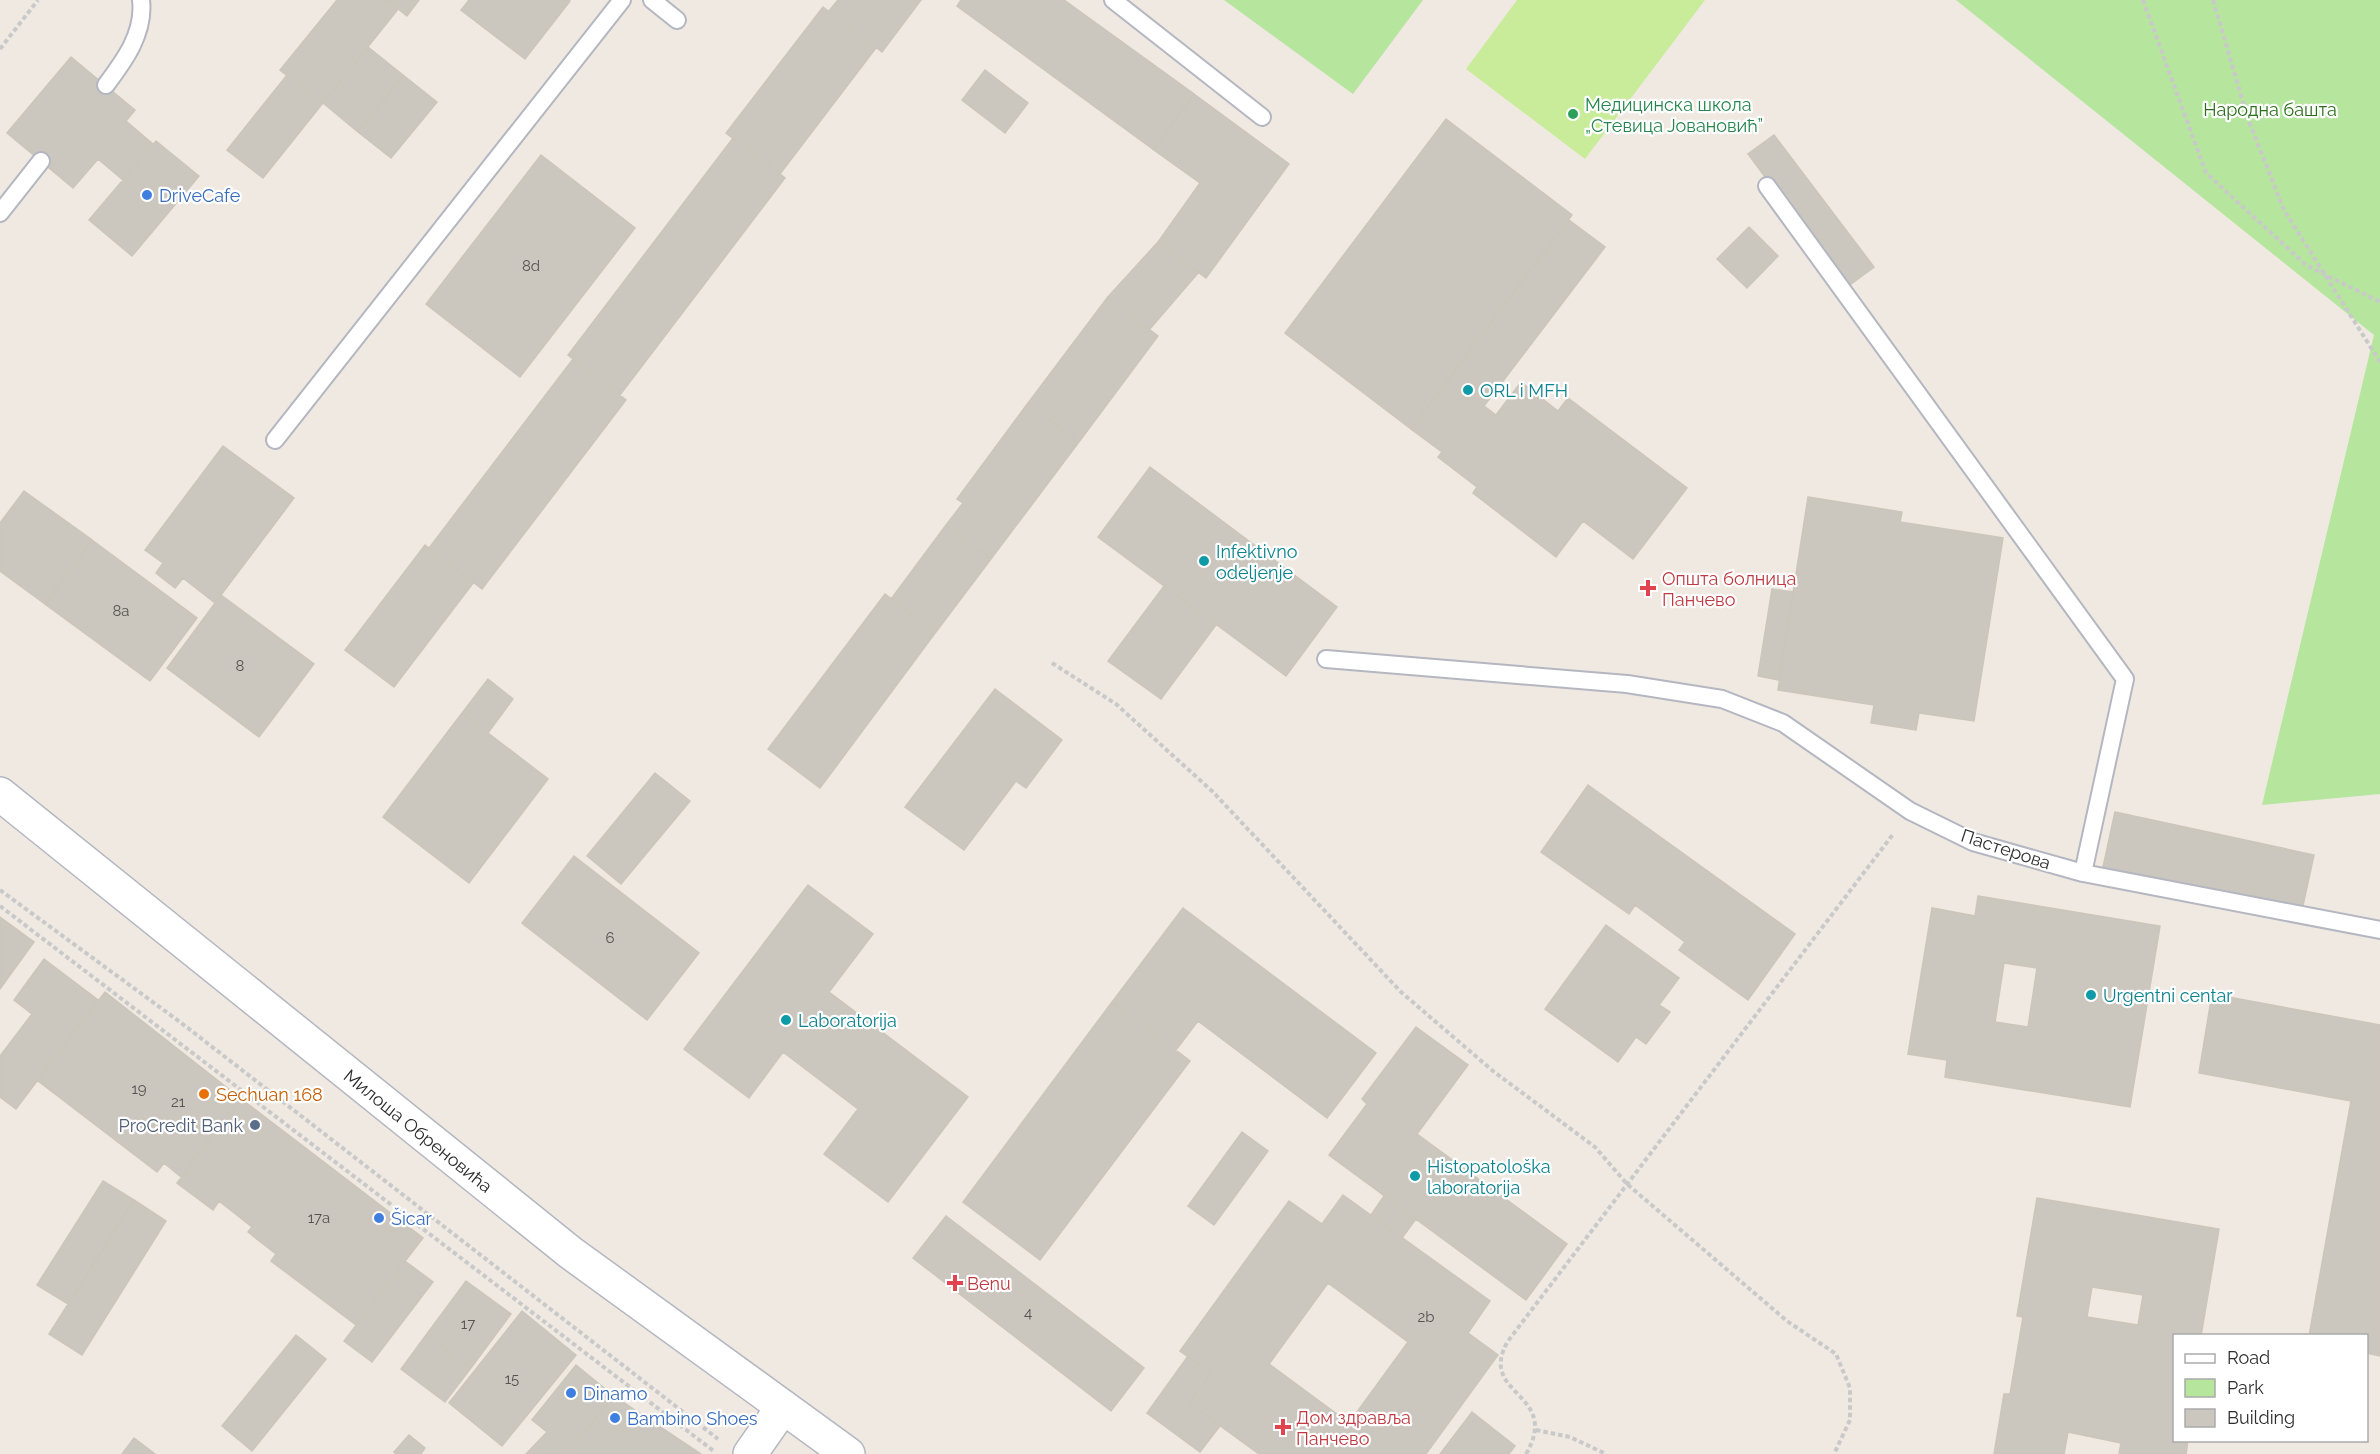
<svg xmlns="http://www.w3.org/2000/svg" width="2380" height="1454" viewBox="0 0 2380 1454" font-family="Raleway,sans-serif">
<rect width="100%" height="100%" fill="#efe9e1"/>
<!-- green -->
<path fill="#b6e59e" d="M 1224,0 L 1423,0 L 1353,94 Z
M 1956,0 L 2380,0 L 2380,794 L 2262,805 L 2374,335 Z"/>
<!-- pitch -->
<path fill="#c9ec9a" d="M 1517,0 L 1705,0 L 1585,159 L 1466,69 Z"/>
<!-- building -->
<path fill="#cbc7bf" stroke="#cbc5ba" stroke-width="1.5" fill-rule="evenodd" d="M 337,0 L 387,0 L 399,8 L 323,103 L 280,70 Z
M 387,0 L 419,0 L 407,16 Z
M 469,0 L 569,0 L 570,1 L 525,59 L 461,10 Z
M 838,0 L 921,0 L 882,52 L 829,11 Z
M 961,0 L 1064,0 L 1194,94 L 1154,150 L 957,6 Z
M 823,7 L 876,48 L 780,174 L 726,133 Z
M 368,47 L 403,75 L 358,132 L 323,103 Z
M 71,57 L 135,110 L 126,121 L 153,144 L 123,180 L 98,159 L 73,188 L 7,133 Z
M 985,70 L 1028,103 L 1005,133 L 962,100 Z
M 287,75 L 323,103 L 263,178 L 227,150 Z
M 403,75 L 437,102 L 391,158 L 358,132 Z
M 1194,94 L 1289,164 L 1206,278 L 1158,242 L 1200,183 L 1154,150 Z
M 1446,119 L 1572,215 L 1411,429 L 1285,333 Z
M 1774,135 L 1874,267 L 1847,287 L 1748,154 Z
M 733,138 L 785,178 L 620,395 L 568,355 Z
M 156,141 L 199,176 L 132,256 L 89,220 Z
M 541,155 L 635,228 L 520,377 L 426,304 Z
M 1569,220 L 1605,247 L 1484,406 L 1496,415 L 1521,382 L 1558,411 L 1568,398 L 1687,488 L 1633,559 L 1583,521 L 1556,557 L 1473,493 L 1477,487 L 1438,457 L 1442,452 L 1411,429 Z
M 1749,227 L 1778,256 L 1747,288 L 1717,259 Z
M 1158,242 L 1199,272 L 1149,330 L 1107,298 Z
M 1107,298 L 1158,336 L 1079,442 L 1028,403 Z
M 573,359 L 626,400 L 482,589 L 429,548 Z
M 1028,403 L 1079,442 L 991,559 L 946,525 L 963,503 L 957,499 Z
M 223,446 L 294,498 L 215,603 L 183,578 L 175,588 L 156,573 L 163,563 L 145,550 Z
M 1150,467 L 1337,607 L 1286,676 L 1098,537 Z
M 24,491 L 92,540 L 45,604 L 0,571 L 0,523 Z
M 1808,497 L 1902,512 L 1900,522 L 2003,538 L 1974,721 L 1919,713 L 1916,730 L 1871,723 L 1874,705 L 1778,690 Z
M 946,525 L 991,559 L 936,632 L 891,599 Z
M 92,540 L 197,618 L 150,681 L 45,604 Z
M 425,545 L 474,582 L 394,687 L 345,650 Z
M 1164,586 L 1216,625 L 1161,699 L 1108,661 Z
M 1772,589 L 1793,592 L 1779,680 L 1758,676 Z
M 885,594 L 936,632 L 820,788 L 768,749 Z
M 221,595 L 314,664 L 259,737 L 167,668 Z
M 488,679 L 513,699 L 488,733 L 462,713 Z
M 995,689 L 1062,740 L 1026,788 L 1016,781 L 964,850 L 905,807 Z
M 462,713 L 548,779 L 469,883 L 383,817 Z
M 655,773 L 690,801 L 621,884 L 587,856 Z
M 1588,785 L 1795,934 L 1748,1000 L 1679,950 L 1685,942 L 1635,905 L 1629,914 L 1541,852 Z
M 2115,812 L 2314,855 L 2302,910 L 2103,867 Z
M 574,856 L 699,953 L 647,1020 L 522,923 Z
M 808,885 L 873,934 L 829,992 L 968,1097 L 888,1202 L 824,1154 L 858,1109 L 783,1052 L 749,1098 L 684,1049 Z
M 1978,896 L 2160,926 L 2130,1107 L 1945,1077 L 1947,1060 L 1908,1054 L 1932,908 L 1975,916 ZM 2004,963 L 2037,968 L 2028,1027 L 1995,1022 Z
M 1183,908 L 1376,1053 L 1327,1118 L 1198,1021 L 1176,1050 L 1112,1002 Z
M 0,917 L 34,942 L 0,989 Z
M 1606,925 L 1679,978 L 1659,1005 L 1670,1012 L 1646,1044 L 1636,1037 L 1618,1062 L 1545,1009 Z
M 44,959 L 98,1000 L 16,1109 L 0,1097 L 0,1056 L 32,1014 L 14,1000 Z
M 105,992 L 240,1098 L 181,1177 L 164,1163 L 157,1172 L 37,1080 Z
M 2212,994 L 2380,1025 L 2380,1356 L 2366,1353 L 2366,1336 L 2309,1336 L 2351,1101 L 2199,1073 Z
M 1112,1002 L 1190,1061 L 1040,1260 L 963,1202 Z
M 1416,1027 L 1468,1065 L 1417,1134 L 1567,1244 L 1526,1300 L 1329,1155 L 1367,1104 L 1362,1099 Z
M 240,1098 L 423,1238 L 356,1325 L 271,1261 L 276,1254 L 248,1232 L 252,1227 L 219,1201 L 213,1210 L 177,1183 Z
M 1242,1132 L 1268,1151 L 1214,1225 L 1188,1206 Z
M 103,1181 L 134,1200 L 68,1304 L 37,1285 Z
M 1343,1195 L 1490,1301 L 1468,1333 L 1498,1355 L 1426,1454 L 1259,1454 L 1189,1403 L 1211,1373 L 1180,1351 L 1289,1201 L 1322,1224 ZM 1328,1283 L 1408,1342 L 1349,1423 L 1269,1364 Z
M 1384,1196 L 1416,1219 L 1402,1238 L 1371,1215 Z
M 2037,1198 L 2219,1229 L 2201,1336 L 2174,1336 L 2174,1440 L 2188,1440 L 2186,1454 L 2119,1454 L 2121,1443 L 2068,1432 L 2064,1454 L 1994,1454 L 2004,1394 L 2010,1394 L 2023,1317 L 2017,1316 ZM 2092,1287 L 2143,1295 L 2138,1325 L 2087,1317 Z
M 134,1200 L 166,1221 L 82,1355 L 49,1334 Z
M 946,1216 L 1144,1368 L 1111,1411 L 913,1258 Z
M 405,1261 L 433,1282 L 372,1362 L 344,1341 Z
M 466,1281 L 511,1314 L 471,1368 L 426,1335 Z
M 522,1311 L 576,1355 L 502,1446 L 449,1403 Z
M 296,1335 L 326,1359 L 252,1451 L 222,1426 Z
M 426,1335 L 471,1368 L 445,1402 L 401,1369 Z
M 1188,1356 L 1211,1373 L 1189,1403 L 1220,1426 L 1200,1452 L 1147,1413 Z
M 576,1365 L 614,1396 L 567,1454 L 526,1454 L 547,1432 L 532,1420 Z
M 614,1396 L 701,1454 L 567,1454 Z
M 1472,1412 L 1515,1446 L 1509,1454 L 1440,1454 Z
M 409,1435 L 425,1448 L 421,1454 L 396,1454 L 394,1452 Z
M 134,1438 L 155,1454 L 122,1454 Z"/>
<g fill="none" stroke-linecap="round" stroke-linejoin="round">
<defs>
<path id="service" d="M 652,0 L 677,20
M 1113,0 L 1262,117
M 106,85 C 124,61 145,33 141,0
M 1767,186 L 2125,679 L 2083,873
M 0,213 L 41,161
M 275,440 L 622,0
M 1326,659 L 1627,684 L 1722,699 L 1783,723 L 1910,811 L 1973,842 L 2083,873 L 2380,930"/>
<path id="minor" d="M 750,1454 L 783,1407"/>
<g id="tertiary">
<path id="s1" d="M 0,794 L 571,1253 L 848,1454"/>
</g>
</defs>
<!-- service casing -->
<use href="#service" stroke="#b4b7c1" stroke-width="20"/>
<!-- minor casing -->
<use href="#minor" stroke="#b4b7c1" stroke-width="36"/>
<!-- tertiary casing -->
<use href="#tertiary" stroke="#b4b7c1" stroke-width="36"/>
<!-- path -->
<path stroke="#c9c9c9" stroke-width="4" stroke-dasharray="4.5 3" stroke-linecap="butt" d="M 2143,0 L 2206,173 L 2306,265 L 2380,302
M 2213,0 L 2248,119 L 2284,210 L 2380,362
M 0,49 L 38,0
M 1052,663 L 1116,704 L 1212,791 L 1401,992 L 1493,1071 L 1595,1147 L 1627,1184 L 1787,1321 L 1836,1354 L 1850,1388 L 1850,1420 L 1834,1454
M 0,890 L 180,1022 L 718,1439
M 0,906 L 715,1452
M 1536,1430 L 1570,1437 L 1606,1454
M 1526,1454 C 1562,1392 1476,1396 1508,1341 L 1894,833"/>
<!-- service -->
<use href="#service" stroke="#fff" stroke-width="16"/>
<!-- minor -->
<use href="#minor" stroke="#fff" stroke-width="33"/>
<!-- tertiary -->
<use href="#tertiary" stroke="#fff" stroke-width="33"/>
</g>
<!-- markers -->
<circle fill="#2e9e5b" stroke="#fff" stroke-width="2" cx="1573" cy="114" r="6"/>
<g fill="#3f7fe0" stroke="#fff" stroke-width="2">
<circle cx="147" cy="195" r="6"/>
<circle cx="379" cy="1218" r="6"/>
<circle cx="571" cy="1393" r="6"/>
<circle cx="615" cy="1418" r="6"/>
</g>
<g fill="#0f9aa8" stroke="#fff" stroke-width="2">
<circle cx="1468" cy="390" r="6"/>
<circle cx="1204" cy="561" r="6"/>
<circle cx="2091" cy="995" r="6"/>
<circle cx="786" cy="1020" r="6"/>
<circle cx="1415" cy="1176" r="6"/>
</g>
<g fill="#e0444e" stroke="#fff" stroke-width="2">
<path d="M1645 579h6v6h6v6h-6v6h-6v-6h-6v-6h6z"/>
<path d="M952 1274h6v6h6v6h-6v6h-6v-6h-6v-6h6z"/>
<path d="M1280 1418h6v6h6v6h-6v6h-6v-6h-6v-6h6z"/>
</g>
<circle fill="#e8710a" stroke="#fff" stroke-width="2" cx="204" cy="1094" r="6"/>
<circle fill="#5c6f8a" stroke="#fff" stroke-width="2" cx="255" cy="1125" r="6"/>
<g text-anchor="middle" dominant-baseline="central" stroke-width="4.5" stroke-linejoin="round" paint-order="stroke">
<!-- number labels -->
<g font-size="15" fill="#555452">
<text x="531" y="266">8d</text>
<text x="121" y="611">8a</text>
<text x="240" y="666">8</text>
<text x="610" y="938">6</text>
<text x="139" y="1089">19</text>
<text x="178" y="1102">21</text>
<text x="319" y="1218">17a</text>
<text x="1028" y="1313">4</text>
<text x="1426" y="1317">2b</text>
<text x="468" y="1324">17</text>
<text x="512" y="1379">15</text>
</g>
<!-- leisure labels -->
<g font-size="18" fill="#27864d" stroke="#fff" text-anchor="start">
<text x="1585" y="104">Медицинска школа<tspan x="1585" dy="21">„Стевица Јовановић”</tspan></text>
</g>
<!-- park labels -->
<g font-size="18" fill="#2c6e1b" stroke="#fff">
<text x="2270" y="109">Народна башта</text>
</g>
<!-- shop labels -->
<g font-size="18" fill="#366cbe" stroke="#fff" text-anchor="start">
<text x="159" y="195">DriveCafe</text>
<text x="391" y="1218">Šicar</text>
<text x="583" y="1393">Dinamo</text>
<text x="627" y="1418">Bambino Shoes</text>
</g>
<!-- culture labels -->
<g font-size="18" fill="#0d838f" stroke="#fff" text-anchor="start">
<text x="1480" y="390">ORL i MFH</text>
<text x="1216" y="551">Infektivno<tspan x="1216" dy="21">odeljenje</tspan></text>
<text x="2103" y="995">Urgentni centar</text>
<text x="798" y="1020">Laboratorija</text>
<text x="1427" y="1166">Histopatološka<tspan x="1427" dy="21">laboratorija</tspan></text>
</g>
<!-- health labels -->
<g font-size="18" fill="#be3a42" stroke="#fff" text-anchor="start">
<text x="1662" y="578">Општа болница<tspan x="1662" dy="21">Панчево</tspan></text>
<text x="967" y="1283">Benu</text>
<text x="1296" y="1417">Дом здравља<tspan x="1296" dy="21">Панчево</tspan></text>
</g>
<!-- street labels -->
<g font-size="18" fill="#2e2e2e" stroke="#fff">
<text transform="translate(2006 849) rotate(18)">Пастерова</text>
<text stroke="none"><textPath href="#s1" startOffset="537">Милоша Обреновића</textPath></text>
</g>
<!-- food labels -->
<g font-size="18" fill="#c56008" stroke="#fff" text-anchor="start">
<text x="216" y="1094">Sechuan 168</text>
</g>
<!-- service labels -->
<g font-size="18" fill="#4e5e75" stroke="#fff" text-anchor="end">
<text x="243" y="1125">ProCredit Bank</text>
</g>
</g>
<!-- legend -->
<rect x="2173" y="1334" width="195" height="108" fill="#ffffff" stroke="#ababab" stroke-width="1.5"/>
<rect x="2185" y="1354" width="30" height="9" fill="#ffffff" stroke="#ababab" stroke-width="1.5"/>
<text x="2227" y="1364" font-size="18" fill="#2e2e2e">Road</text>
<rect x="2185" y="1379" width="30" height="18" fill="#b6e59e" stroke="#ababab" stroke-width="1.5"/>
<text x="2227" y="1394" font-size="18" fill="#2e2e2e">Park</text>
<rect x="2185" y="1409" width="30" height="18" fill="#cbc7bf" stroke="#ababab" stroke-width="1.5"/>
<text x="2227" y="1424" font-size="18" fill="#2e2e2e">Building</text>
</svg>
